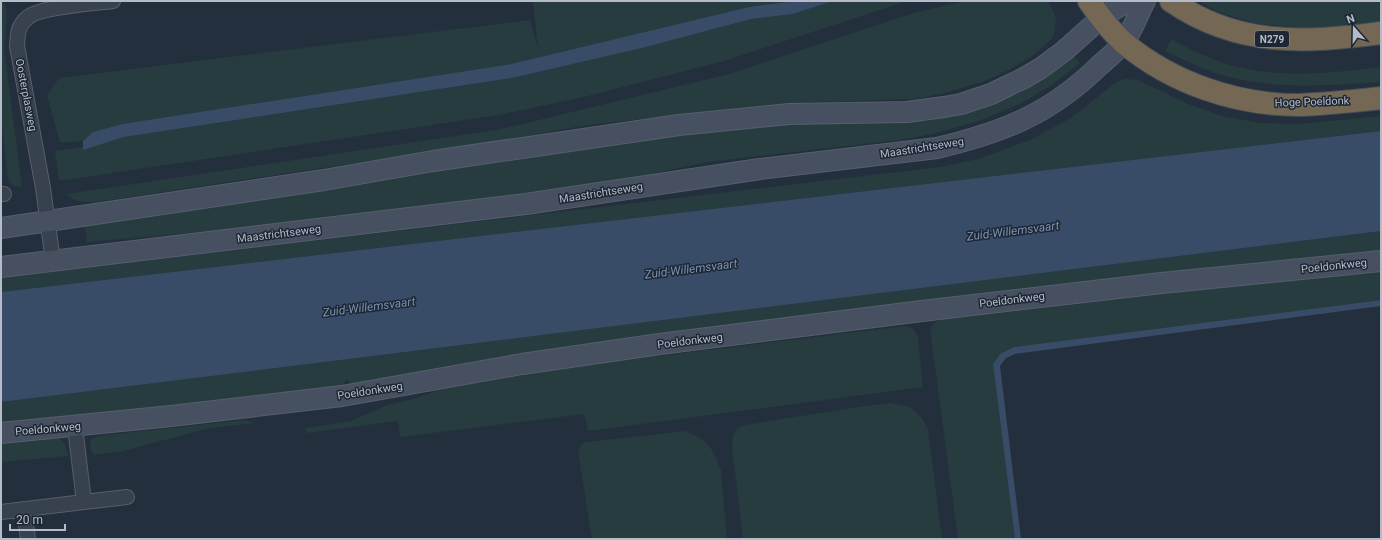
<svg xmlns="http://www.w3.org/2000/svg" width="1382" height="540" viewBox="0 0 1382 540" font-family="Roboto,sans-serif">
<rect width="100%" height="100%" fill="#242f3e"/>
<!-- green -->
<path fill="#263c3f" d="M 1,1 L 5,4 L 7,14 L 4,49 L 22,186 L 16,187 L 10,182 L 8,179 L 1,118 Z
M 533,1 L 795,1 L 749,7 L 511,64 L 122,124 L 93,132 L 83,141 L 60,143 L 47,95 L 59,78 L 530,20 L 538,49 Z
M 833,1 L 907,1 L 724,61 L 584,97 L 499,115 L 59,181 L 55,151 L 82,147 L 83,150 L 124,137 L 512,78 L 642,48 L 751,19 L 793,14 Z
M 966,1 L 1048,1 L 1056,17 L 1055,31 L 1052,39 L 1032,56 L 1009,70 L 982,82 L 945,93 L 915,99 L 791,103 L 587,125 L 502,141 L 96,202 C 83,202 75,203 66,194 L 502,129 L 729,74 L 917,12 Z
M 1198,1 L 1381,1 L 1381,23 L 1347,26 L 1303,28 L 1258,24 L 1218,12 Z
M 1171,39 C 1192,50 1214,62 1238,67 C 1285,78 1334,73 1381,67 L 1381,82 C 1326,86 1272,90 1218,74 C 1200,68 1182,59 1165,51 Z
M 1074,56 L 1080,63 L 1052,85 L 1020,104 L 976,122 L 932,134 L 900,140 L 708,162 L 635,177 L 548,193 L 235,229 L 87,242 L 84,224 L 609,144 L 748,128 L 804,124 L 925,121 L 974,111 L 1016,95 L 1045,78 Z
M 1125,79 L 1138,80 L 1188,104 L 1225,117 L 1262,123 L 1300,124 L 1381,116 L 1381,131 L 1,292 L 1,278 L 940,167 L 978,159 L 1030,140 L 1071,118 L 1115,83 Z
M 1381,231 L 1381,254 L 356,387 L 346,379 L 343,389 L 1,426 L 1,402 Z
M 1381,269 L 1381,300 L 1014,347 L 1000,354 L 993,364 L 1015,539 L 958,539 L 930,329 C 934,321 940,320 948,319 Z
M 905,326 C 913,327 915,329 918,338 L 923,387 L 588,431 L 584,414 L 400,437 L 398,421 L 306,433 L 305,428 L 351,421 L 387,405 L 410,400 L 440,390 L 524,375 L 627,360 Z
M 890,403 L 910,407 L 922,418 L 928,430 L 942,539 L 743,539 L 732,447 C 734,435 732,429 745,425 L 865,406 Z
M 244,420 L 256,423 L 210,428 L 119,452 L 94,455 C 90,449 89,445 91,439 L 97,436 Z
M 685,431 L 702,439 L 712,450 L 721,470 L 727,539 L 592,539 L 578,451 L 582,444 L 586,442 Z
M 57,438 C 66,441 66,448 68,456 L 1,462 L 1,442 Z"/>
<!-- water -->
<path fill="#394c67" d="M 795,1 L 833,1 L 793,14 L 751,19 L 642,48 L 512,78 L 124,137 L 83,150 L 83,141 L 93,132 L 122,124 L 511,64 L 749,7 Z
M 1381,131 L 1381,231 L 1,402 L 1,292 Z
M 1381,300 L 1381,306 L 1015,354 L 1006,358 L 1000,366 L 1021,539 L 1015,539 L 993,364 L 1000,354 L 1014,347 Z"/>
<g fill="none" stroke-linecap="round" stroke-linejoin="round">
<defs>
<path id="street" d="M 1,194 L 4,194
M 53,261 L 43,188 L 17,46 C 18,34 17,27 27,18 C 38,7 95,3 113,1
M 84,502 L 127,497
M 24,509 L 28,539
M 1,512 L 84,502 L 75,427"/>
<path id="secondary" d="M 1,228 L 324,180 L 433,161 L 679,125 L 789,114 L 907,112 L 944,107 L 961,104 L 991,94 L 1024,78 L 1041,68 L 1064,51 L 1101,18 L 1128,1
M 1,267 L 526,204 L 760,169 L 937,148 C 1004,132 1050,114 1100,65 C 1108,58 1118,50 1124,42 C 1133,30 1138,14 1145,1
M 1,433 L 171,416 L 342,396 L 522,364 L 660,344 L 922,311 L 1162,283 L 1381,261"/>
<path id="highway" d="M 1089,1 C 1099,16 1111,31 1124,43 C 1172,83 1236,105 1299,105 C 1326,104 1354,101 1381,98
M 1171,1 C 1238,47 1305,43 1381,33"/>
</defs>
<!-- street casing -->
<use href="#street" stroke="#565f6c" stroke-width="16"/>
<!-- secondary casing -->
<use href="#secondary" stroke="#565f6c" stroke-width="22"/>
<!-- highway casing -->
<use href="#highway" stroke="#434c59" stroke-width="24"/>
<!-- street -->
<use href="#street" stroke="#38414e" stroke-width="14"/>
<!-- secondary -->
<use href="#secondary" stroke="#465061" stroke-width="20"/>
<!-- highway -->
<use href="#highway" stroke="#746855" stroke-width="22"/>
</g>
<g text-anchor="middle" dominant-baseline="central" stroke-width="3" stroke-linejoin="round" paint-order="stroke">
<!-- shield labels -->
<rect fill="#1d2633" stroke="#878f9c" stroke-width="1" x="1255" y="31" width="34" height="16" rx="3"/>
<g font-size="10" font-weight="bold" fill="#b4bcc9">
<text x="1272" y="39">N279</text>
</g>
<!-- street labels -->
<g font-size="11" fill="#b4bcc9" stroke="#1d2633">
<text transform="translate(26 95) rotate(79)">Oosterplasweg</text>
<text transform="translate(1312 102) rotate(-2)">Hoge Poeldonk</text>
<text transform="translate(922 148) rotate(-9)">Maastrichtseweg</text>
<text transform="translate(601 193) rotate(-9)">Maastrichtseweg</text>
<text transform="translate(279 234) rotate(-7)">Maastrichtseweg</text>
<text transform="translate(1334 266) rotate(-6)">Poeldonkweg</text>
<text transform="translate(1012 300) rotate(-7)">Poeldonkweg</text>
<text transform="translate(690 341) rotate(-7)">Poeldonkweg</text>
<text transform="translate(370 391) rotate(-9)">Poeldonkweg</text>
<text transform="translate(48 429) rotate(-5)">Poeldonkweg</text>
</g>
<!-- water labels -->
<g font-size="12" font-style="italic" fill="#7c92b1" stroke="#1d2633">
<text transform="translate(1013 231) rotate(-7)">Zuid-Willemsvaart</text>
<text transform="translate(691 269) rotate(-7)">Zuid-Willemsvaart</text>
<text transform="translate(369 307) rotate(-7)">Zuid-Willemsvaart</text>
</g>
</g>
<!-- border -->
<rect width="1382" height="540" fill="none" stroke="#b4bcc9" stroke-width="4"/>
<!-- north arrow -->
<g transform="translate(1354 28) rotate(340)" stroke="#1d2633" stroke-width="3" paint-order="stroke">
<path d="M0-3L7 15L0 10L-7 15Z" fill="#b4bcc9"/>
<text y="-6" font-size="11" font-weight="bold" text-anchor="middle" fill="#b4bcc9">N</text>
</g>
<!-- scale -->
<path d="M10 524v6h55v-6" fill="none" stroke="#b4bcc9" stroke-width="2"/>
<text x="16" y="524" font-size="12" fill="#b4bcc9" stroke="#1d2633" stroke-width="3" paint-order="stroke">20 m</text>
</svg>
